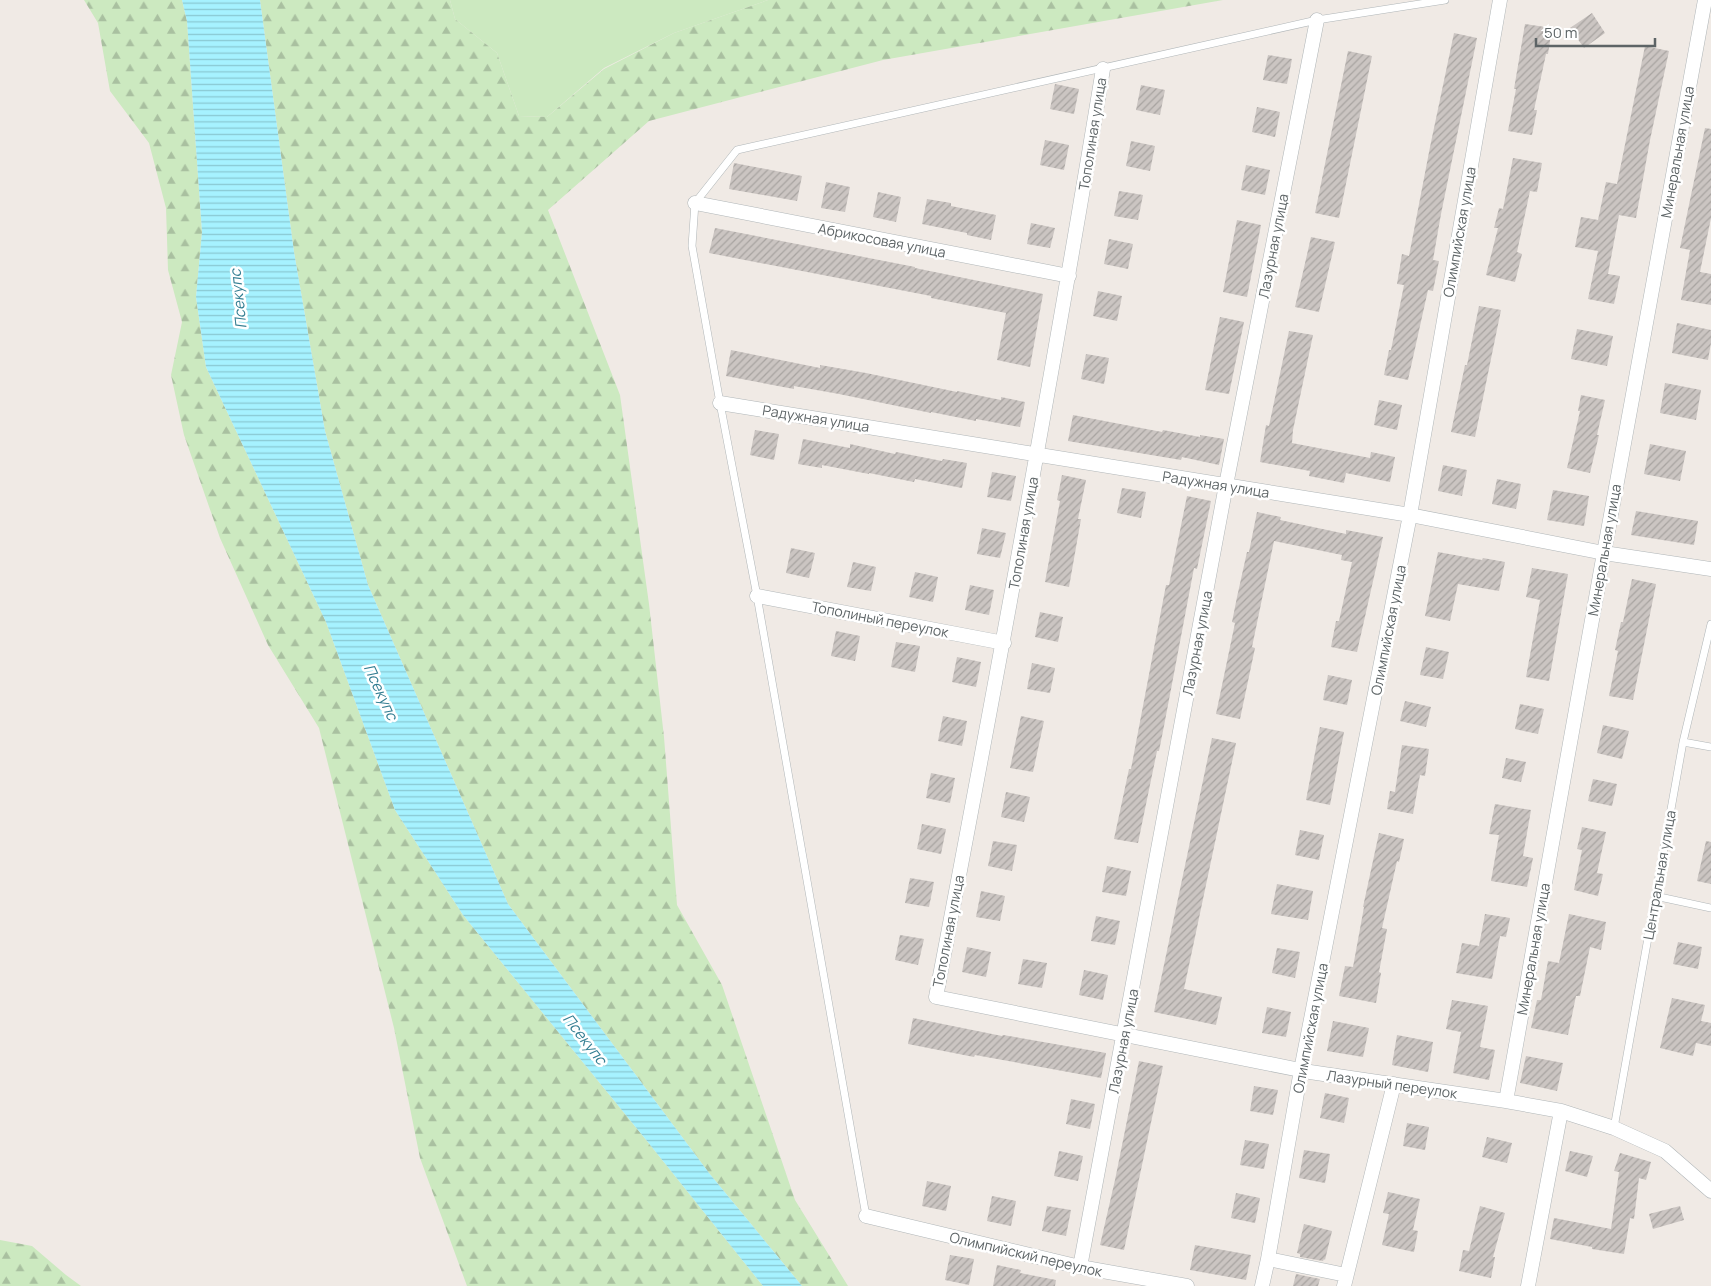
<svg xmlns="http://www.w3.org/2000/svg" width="1711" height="1286" viewBox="0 0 1711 1286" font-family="Manrope,sans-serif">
<defs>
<pattern id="forest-firs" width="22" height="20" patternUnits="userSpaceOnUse" patternTransform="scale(1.25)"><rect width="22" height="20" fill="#cce9c0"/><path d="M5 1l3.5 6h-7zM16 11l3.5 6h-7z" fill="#a9c0a0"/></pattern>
<pattern id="water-rules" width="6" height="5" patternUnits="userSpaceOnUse" patternTransform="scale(1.25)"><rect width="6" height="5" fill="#a6f2ff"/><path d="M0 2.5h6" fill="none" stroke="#8ac8d2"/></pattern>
<pattern id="building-hatch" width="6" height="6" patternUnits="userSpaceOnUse" patternTransform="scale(1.25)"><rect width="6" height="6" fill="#cbc5c2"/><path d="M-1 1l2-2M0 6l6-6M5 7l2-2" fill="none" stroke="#a8a4a1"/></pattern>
</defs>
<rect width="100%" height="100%" fill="#f0eae5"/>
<!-- grass -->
<path fill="#cce9c0" d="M 450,0 L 768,0 L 674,33 L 604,68 L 547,117 L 519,116 L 497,53 L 455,19 Z"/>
<!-- forest -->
<path fill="url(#forest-firs)" d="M 84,0 L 182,0 L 187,21 L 202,232 L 196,297 L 206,367 L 326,622 L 395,810 L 463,915 L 647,1141 L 763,1286 L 467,1286 L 420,1158 L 394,1028 L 319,728 L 268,645 L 220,538 L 184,435 L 171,375 L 182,322 L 168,270 L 166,208 L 149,143 L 110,91 L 98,23 Z
M 260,0 L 450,0 L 455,19 L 497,53 L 519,116 L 547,117 L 604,69 L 674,33 L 768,0 L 1223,0 L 883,60 L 649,121 L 548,210 L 620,395 L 649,604 L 664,737 L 677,905 L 722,985 L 795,1200 L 848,1286 L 802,1286 L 709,1173 L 508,904 L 368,585 L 325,431 L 294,252 Z
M 0,1240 L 32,1246 L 66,1275 L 81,1286 L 0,1286 Z"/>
<!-- water -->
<path fill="url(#water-rules)" d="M 182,0 L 260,0 L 294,252 L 325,431 L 368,585 L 508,904 L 709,1173 L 802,1286 L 763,1286 L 647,1141 L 463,915 L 395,810 L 326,622 L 206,367 L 196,297 L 202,232 L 187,21 Z"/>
<!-- building -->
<path fill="url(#building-hatch)" d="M 1592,13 L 1605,33 L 1584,48 L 1570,28 Z
M 1525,24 L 1552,28 L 1548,54 L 1546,54 L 1534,110 L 1537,110 L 1532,135 L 1508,131 L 1516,89 L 1514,89 Z
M 1454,33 L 1477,38 L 1441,214 L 1433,260 L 1439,261 L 1433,291 L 1428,290 L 1408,380 L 1384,375 L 1389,350 L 1391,350 L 1404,285 L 1397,284 L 1402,254 L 1409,256 L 1430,147 Z
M 1645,46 L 1669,51 L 1650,140 L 1636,218 L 1619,215 L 1608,274 L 1620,276 L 1614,304 L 1588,299 L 1598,251 L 1575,247 L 1581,217 L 1598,220 L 1606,182 L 1617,184 Z
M 1348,51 L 1372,56 L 1339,218 L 1315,213 Z
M 1268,55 L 1292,59 L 1287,84 L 1263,80 Z
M 1055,84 L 1079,89 L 1074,114 L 1050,109 Z
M 1141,85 L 1165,90 L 1160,115 L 1136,110 Z
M 1257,107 L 1280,112 L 1275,137 L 1252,132 Z
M 1705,128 L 1711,129 L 1711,218 L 1700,272 L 1711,274 L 1711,305 L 1681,300 L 1690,250 L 1680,248 Z
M 1045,140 L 1069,145 L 1064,170 L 1040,165 Z
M 1131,141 L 1155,146 L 1150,171 L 1126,166 Z
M 1513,158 L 1542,163 L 1537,192 L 1530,191 L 1517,252 L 1522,254 L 1515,282 L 1486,275 L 1498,228 L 1494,228 L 1499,208 L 1503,209 Z
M 734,163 L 802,176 L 797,201 L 729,189 Z
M 1246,165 L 1270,170 L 1265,195 L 1241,190 Z
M 826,182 L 850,187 L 845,212 L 821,208 Z
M 1119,191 L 1143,195 L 1138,220 L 1114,216 Z
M 878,192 L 901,197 L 896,222 L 873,217 Z
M 927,199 L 951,203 L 951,206 L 996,215 L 991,240 L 967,235 L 967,233 L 922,224 Z
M 1237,220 L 1261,225 L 1247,297 L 1223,292 Z
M 1031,223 L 1055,228 L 1050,248 L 1027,244 Z
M 715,228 L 915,267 L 915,268 L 1043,294 L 1030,367 L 997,360 L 1006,313 L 931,298 L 931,296 L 709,253 Z
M 1311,237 L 1335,242 L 1319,312 L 1295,307 Z
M 1109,239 L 1133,244 L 1128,269 L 1104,264 Z
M 1098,291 L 1122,296 L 1117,321 L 1093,316 Z
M 1479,306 L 1501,310 L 1475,437 L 1451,432 L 1465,365 L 1467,365 Z
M 1220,317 L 1244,322 L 1229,394 L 1205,390 Z
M 1677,323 L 1711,330 L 1711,343 L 1708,360 L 1672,353 Z
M 1577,329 L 1613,336 L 1607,366 L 1571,359 Z
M 1289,331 L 1313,335 L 1293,430 L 1292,443 L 1370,458 L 1371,452 L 1395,457 L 1390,482 L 1346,473 L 1344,483 L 1309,476 L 1310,471 L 1260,462 L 1266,425 L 1269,426 Z
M 731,350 L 820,368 L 820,365 L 866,373 L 957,392 L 957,391 L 1001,400 L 1001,397 L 1025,402 L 1020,427 L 976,419 L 976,421 L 931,412 L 931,413 L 839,394 L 794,386 L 794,389 L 726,376 Z
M 1086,354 L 1109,358 L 1104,384 L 1081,379 Z
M 1665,383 L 1701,390 L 1696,420 L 1660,413 Z
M 1581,395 L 1605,400 L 1597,435 L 1599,435 L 1590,473 L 1567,468 L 1580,411 L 1578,411 Z
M 1379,400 L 1402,405 L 1397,430 L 1374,425 Z
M 1073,415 L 1162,432 L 1163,430 L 1200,437 L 1200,435 L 1224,439 L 1219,465 L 1182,457 L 1181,460 L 1068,441 Z
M 755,430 L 779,434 L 774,460 L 750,455 Z
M 803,439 L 850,448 L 850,444 L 895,454 L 896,452 L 942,461 L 943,459 L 967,463 L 962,488 L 915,479 L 914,482 L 869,473 L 869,474 L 822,465 L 822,468 L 798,464 Z
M 1650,444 L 1686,451 L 1680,481 L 1644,474 Z
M 1443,465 L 1467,470 L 1462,496 L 1438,491 Z
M 992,472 L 1016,476 L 1011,501 L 987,497 Z
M 1062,475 L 1086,480 L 1078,519 L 1081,519 L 1069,587 L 1045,582 L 1060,501 L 1057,500 Z
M 1497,479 L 1521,484 L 1516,509 L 1492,504 Z
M 1122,488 L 1146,492 L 1141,518 L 1117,513 Z
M 1553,490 L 1589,496 L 1584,526 L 1547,520 Z
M 1187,496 L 1211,501 L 1197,569 L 1194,568 L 1164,726 L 1159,751 L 1157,751 L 1138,843 L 1114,839 L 1129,769 L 1131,769 L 1166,585 L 1169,585 Z
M 1636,511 L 1698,521 L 1694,545 L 1631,535 Z
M 1257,512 L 1281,517 L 1280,520 L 1346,534 L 1346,530 L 1383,537 L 1357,652 L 1331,647 L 1336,621 L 1339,621 L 1352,562 L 1341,560 L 1342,555 L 1274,541 L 1252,647 L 1255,648 L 1240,719 L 1216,714 L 1235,623 L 1232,622 L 1237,597 L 1247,552 L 1249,552 Z
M 982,528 L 1006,533 L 1000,558 L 977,554 Z
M 791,548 L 815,553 L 809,578 L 786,573 Z
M 1438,552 L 1482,560 L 1483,558 L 1505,562 L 1499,591 L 1458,584 L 1450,621 L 1425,616 Z
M 853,562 L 876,567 L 871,591 L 847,587 Z
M 1532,568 L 1568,574 L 1549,681 L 1526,677 L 1540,600 L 1526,597 Z
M 915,572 L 938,577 L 933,602 L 909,597 Z
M 1632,579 L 1656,584 L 1633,700 L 1609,696 L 1618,651 L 1615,650 L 1621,622 L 1623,622 Z
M 970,585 L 994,590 L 989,615 L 965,610 Z
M 1040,612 L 1063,617 L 1058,642 L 1035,637 Z
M 836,631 L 860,636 L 855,661 L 831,656 Z
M 896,642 L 920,646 L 915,672 L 891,667 Z
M 1426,647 L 1449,652 L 1443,679 L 1420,675 Z
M 957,657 L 981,662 L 976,687 L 952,682 Z
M 1032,663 L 1055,668 L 1050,693 L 1027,689 Z
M 1328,675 L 1352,680 L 1347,705 L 1323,700 Z
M 1405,701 L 1431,707 L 1426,727 L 1400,721 Z
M 1520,704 L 1544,709 L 1538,734 L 1515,729 Z
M 943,716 L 967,721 L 962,746 L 938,741 Z
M 1021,716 L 1044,721 L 1033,772 L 1010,768 Z
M 1603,725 L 1629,731 L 1622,759 L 1597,753 Z
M 1320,727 L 1344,732 L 1330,805 L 1306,800 Z
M 1212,738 L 1236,743 L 1184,989 L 1222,997 L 1216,1025 L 1154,1012 Z
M 1402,745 L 1429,749 L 1425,776 L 1420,775 L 1413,814 L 1387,809 L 1390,791 L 1395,792 Z
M 1506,758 L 1526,762 L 1521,782 L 1502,778 Z
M 931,773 L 955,778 L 950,803 L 926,798 Z
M 1593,779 L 1617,784 L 1612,806 L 1588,801 Z
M 1006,792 L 1030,797 L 1024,822 L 1001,817 Z
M 1495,804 L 1531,810 L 1523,856 L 1533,858 L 1527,887 L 1491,881 L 1499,835 L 1489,834 Z
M 922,824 L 946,829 L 941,854 L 917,849 Z
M 1582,827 L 1606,832 L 1597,873 L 1603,874 L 1598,896 L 1574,890 L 1582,850 L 1577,849 Z
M 1300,830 L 1324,835 L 1319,860 L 1295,855 Z
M 1379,833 L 1404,839 L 1399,862 L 1397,861 L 1382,928 L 1387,929 L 1379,972 L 1381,973 L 1376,1003 L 1339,996 L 1345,966 L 1353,967 L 1364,907 L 1363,907 Z
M 993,841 L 1017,845 L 1012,871 L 988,866 Z
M 1706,841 L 1711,842 L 1711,884 L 1697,881 Z
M 1107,866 L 1131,871 L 1126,896 L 1102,892 Z
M 910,878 L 934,882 L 929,907 L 905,903 Z
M 1277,884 L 1313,891 L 1308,920 L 1271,914 Z
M 981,891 L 1005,896 L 1000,921 L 976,917 Z
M 1485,914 L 1510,918 L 1506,937 L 1500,936 L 1492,979 L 1456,973 L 1462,943 L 1479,946 Z
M 1569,914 L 1606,922 L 1601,950 L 1590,947 L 1580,996 L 1576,996 L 1568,1035 L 1531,1028 L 1537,1000 L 1541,1000 L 1548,961 L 1559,963 Z
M 1096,916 L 1120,921 L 1115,945 L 1091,941 Z
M 900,935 L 924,939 L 918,965 L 895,960 Z
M 1678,942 L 1702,947 L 1698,969 L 1673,964 Z
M 967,947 L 991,952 L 986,977 L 962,972 Z
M 1277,948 L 1300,952 L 1295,978 L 1272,973 Z
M 1023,959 L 1047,963 L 1042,988 L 1018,984 Z
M 1084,970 L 1108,975 L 1103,1000 L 1079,995 Z
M 1672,998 L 1705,1005 L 1701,1021 L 1711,1023 L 1711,1046 L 1696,1043 L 1693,1056 L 1660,1048 Z
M 1452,1000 L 1488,1006 L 1480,1047 L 1495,1050 L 1489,1080 L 1453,1073 L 1461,1032 L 1446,1029 Z
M 1267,1007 L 1291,1012 L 1286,1037 L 1262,1033 Z
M 913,1018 L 1002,1036 L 1003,1035 L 1106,1053 L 1101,1078 L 975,1055 L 974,1057 L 908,1044 Z
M 1333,1021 L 1369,1028 L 1363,1057 L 1327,1051 Z
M 1397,1035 L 1433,1042 L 1428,1072 L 1392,1065 Z
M 1526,1056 L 1563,1063 L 1557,1091 L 1520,1083 Z
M 1139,1061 L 1163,1066 L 1124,1250 L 1100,1245 L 1115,1180 Z
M 1254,1086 L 1278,1090 L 1273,1115 L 1250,1111 Z
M 1325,1093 L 1349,1098 L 1344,1123 L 1320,1118 Z
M 1071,1099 L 1095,1104 L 1090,1129 L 1066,1124 Z
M 1407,1123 L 1429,1127 L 1425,1150 L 1403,1146 Z
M 1487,1137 L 1512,1143 L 1507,1163 L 1482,1157 Z
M 1245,1140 L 1269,1144 L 1264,1169 L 1240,1165 Z
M 1304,1150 L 1330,1154 L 1325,1183 L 1299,1178 Z
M 1059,1151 L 1083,1156 L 1078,1181 L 1054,1176 Z
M 1570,1151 L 1593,1156 L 1587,1177 L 1565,1171 Z
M 1620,1153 L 1651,1162 L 1646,1180 L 1639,1178 L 1634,1219 L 1630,1218 L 1624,1254 L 1592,1249 L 1592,1247 L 1550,1239 L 1554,1218 L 1611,1229 L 1619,1172 L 1614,1171 Z
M 927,1181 L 951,1186 L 946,1211 L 922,1206 Z
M 1388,1192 L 1420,1199 L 1413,1230 L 1418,1231 L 1414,1252 L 1382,1245 L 1389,1214 L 1383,1213 Z
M 1236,1193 L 1260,1198 L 1255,1223 L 1231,1218 Z
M 992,1196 L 1016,1201 L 1011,1226 L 987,1221 Z
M 1047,1206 L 1071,1210 L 1066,1236 L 1042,1231 Z
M 1480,1206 L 1505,1213 L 1493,1257 L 1495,1257 L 1491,1278 L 1459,1271 L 1463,1250 L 1469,1251 Z
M 1680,1206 L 1684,1220 L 1653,1229 L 1649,1214 Z
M 1304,1224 L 1332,1231 L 1325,1260 L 1324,1259 L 1323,1261 L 1300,1257 L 1300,1254 L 1297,1253 Z
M 1195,1245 L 1251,1255 L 1246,1280 L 1190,1270 Z
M 950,1255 L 974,1259 L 969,1285 L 945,1280 Z
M 997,1265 L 1021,1270 L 1020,1273 L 1056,1280 L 1055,1286 L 993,1286 Z
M 1296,1274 L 1320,1279 L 1318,1286 L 1293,1286 Z"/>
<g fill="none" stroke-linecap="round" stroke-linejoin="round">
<defs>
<path id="lane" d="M 1683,742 L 1711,747
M 1655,896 L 1711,908
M 1614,1128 L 1683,742 L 1711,624
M 866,1216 L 757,596 L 720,403 L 692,246 L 695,203 L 737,150 L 1317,20 L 1445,0"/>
<path id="street" d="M 1103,69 C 1052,379 995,688 936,997 L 1310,1072 L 1506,1101 L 1561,1111 L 1614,1128 L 1665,1151 L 1711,1191
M 695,203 L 1069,276
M 720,403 L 1410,515 L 1604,553 L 1711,569
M 757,596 L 1004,643
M 1506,1101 L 1604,553 L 1705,0
M 866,1216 L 1080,1267 L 1187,1286
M 1268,1259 L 1301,1070 L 1410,515 L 1500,0
M 1080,1267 L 1226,485 L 1317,20
M 1262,1286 L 1268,1259 L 1346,1275
M 1344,1286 L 1394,1084
M 1528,1286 L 1561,1111"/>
</defs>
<!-- lane casing -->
<use href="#lane" stroke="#b0b6b8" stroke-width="8"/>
<!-- street casing -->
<use href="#street" stroke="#b0b6b8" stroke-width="15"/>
<!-- lane -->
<use href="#lane" stroke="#fff" stroke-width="7"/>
<!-- street -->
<use href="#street" stroke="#fff" stroke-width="14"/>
</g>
<g text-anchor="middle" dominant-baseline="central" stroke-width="5" stroke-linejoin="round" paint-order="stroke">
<!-- street labels -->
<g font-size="14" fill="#5d6466" stroke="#fff">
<text transform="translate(1092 134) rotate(-81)">Тополиная улица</text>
<text transform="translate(1677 152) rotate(-80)">Минеральная улица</text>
<text transform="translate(1459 232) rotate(-80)">Олимпийская улица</text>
<text transform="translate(882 240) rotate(11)">Абрикосовая улица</text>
<text transform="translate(1273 246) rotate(-79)">Лазурная улица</text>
<text transform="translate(816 418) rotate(9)">Радужная улица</text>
<text transform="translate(1216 484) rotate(9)">Радужная улица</text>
<text transform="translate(1023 533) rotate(-80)">Тополиная улица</text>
<text transform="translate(1604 550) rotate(-80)">Минеральная улица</text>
<text transform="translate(880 619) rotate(11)">Тополиный переулок</text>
<text transform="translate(1388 630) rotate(-79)">Олимпийская улица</text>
<text transform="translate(1197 643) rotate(-79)">Лазурная улица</text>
<text transform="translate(1659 875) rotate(-80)">Центральная улица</text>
<text transform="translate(948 931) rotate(-79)">Тополиная улица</text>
<text transform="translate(1533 949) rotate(-80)">Минеральная улица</text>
<text transform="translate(1310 1028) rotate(-79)">Олимпийская улица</text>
<text transform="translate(1123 1041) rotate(-79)">Лазурная улица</text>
<text transform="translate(1392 1084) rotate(8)">Лазурный переулок</text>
<text transform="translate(1026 1254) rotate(13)">Олимпийский переулок</text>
</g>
<!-- water labels -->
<g font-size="15" font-style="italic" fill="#337e92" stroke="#fff">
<text transform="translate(238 299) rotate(-96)">Псекупс</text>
<text transform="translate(381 692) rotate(65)">Псекупс</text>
<text transform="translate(585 1039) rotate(52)">Псекупс</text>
</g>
</g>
<!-- scale -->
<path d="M1536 38v8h119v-8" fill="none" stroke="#5d6466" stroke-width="2.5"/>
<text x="1544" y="38" font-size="15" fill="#5d6466" stroke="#ffffff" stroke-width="4" paint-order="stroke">50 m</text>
</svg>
